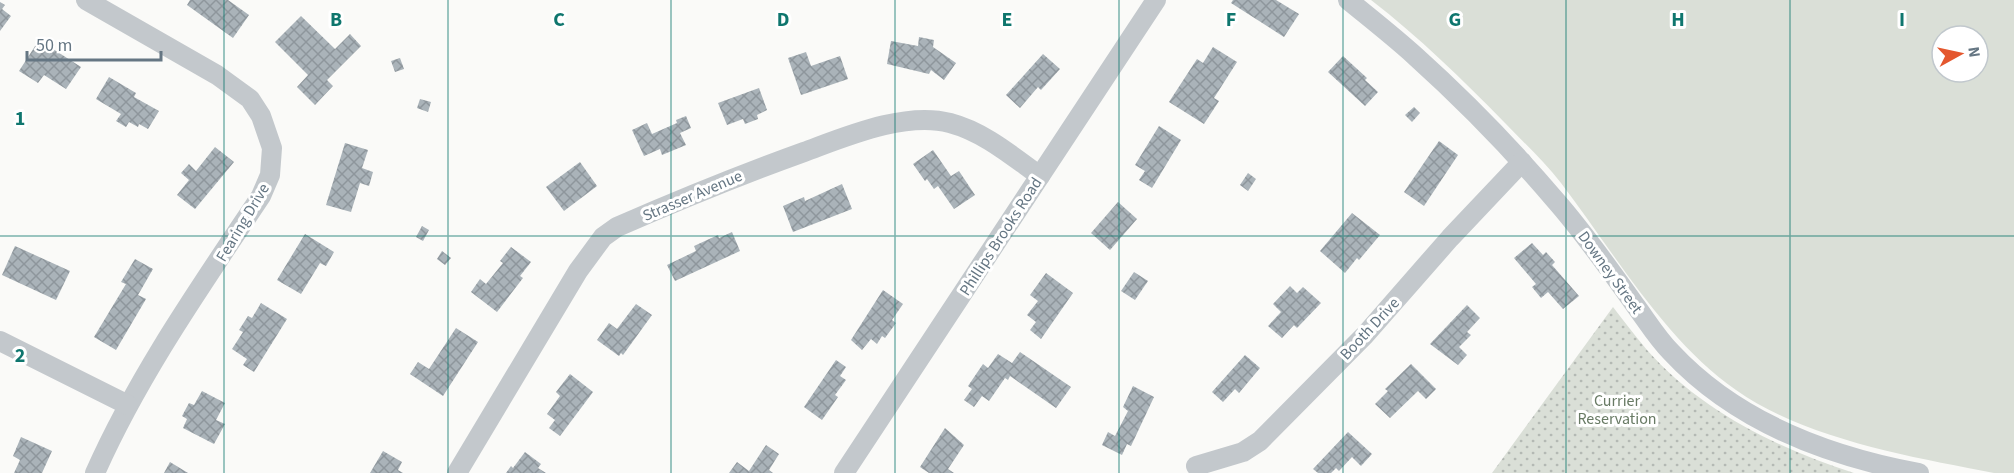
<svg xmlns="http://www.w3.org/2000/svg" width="2014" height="473" font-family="'Source Sans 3',sans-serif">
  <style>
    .grass { fill: #dadfd7; fill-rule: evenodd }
    .park { fill: url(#park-dots) }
    .building { fill: url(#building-cross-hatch) }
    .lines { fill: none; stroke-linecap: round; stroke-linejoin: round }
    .minor { stroke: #c3c8cc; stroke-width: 20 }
    .grid { fill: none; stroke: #0f766e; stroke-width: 1.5; stroke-opacity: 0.55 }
    .labels { text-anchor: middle; stroke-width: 6; stroke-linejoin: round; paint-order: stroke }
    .street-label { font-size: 16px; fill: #657683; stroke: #fff }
    .park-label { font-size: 16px; fill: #687a64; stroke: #fff }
    .grid-label { font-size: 20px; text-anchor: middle; font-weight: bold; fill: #0f766e; stroke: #fff; stroke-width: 6; stroke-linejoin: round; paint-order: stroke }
  </style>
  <defs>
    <pattern id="park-dots" width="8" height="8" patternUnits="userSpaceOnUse" patternTransform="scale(1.5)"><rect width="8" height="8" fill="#dadfd7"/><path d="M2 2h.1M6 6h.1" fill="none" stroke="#b4b9b4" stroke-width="1.8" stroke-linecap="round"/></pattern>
    <pattern id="building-cross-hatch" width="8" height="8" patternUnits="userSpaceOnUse" patternTransform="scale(1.5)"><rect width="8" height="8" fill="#aab3b9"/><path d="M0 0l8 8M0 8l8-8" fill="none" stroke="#8e969c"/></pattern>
  </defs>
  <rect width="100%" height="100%" fill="#fafaf8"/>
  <!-- grass -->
  <path class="grass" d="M1371 0H2014V473H1994C1911 457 1805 439 1736 390 1665 341 1613 251 1561 183 1544 161 1524 143 1505 123 1462 79 1419 37 1371 0ZM1942 36H1978V72H1942Z"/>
  <!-- park -->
  <path class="park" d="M1613 307C1624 321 1635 336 1647 350 1701 411 1777 448 1854 473H1492Z"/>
  <!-- building -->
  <g class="building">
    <path d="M190 0H228L249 15 233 38 187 5Z"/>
    <path d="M1233 0H1276L1299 14 1284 37 1231 3Z"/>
    <path d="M0 2 5 5 2 9 11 16 0 31Z"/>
    <path d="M301 16 335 49 350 34 361 46 327 80 333 86 315 105 297 87 308 75 275 42Z"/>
    <path d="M919 37 934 40 933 47 956 63 944 80 931 70 929 74 887 64 891 41 918 46Z"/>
    <path d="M39 40 81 67 66 89 44 75 38 83 19 71Z"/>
    <path d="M1213 47 1237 62 1214 98 1219 101 1204 124 1169 102 1197 59 1203 63Z"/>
    <path d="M806 52 811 66 840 56 848 79 801 95 788 58Z"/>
    <path d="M1043 54 1060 69 1041 90 1038 87 1020 108 1006 95Z"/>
    <path d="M1343 56 1367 78 1365 80 1378 92 1365 106 1328 72Z"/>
    <path d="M400 58 404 69 395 72 391 61Z"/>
    <path d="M109 77 136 93 134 97 159 111 148 129 139 124 138 127 129 122 126 127 116 121 121 114 96 99Z"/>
    <path d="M759 88 767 110 757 115 758 119 745 124 743 119 727 125 718 103Z"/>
    <path d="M420 99 431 102 428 112 417 108Z"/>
    <path d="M1414 107 1420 113 1412 122 1405 115Z"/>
    <path d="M686 116 691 128 680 133 686 145 662 155 660 149 644 156 632 130 647 123 652 134 677 123 676 120Z"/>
    <path d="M1159 126 1181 140 1152 188 1139 180 1145 171 1135 165Z"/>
    <path d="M1439 141 1458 155 1424 206 1404 192Z"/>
    <path d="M345 143 368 150 362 168 373 172 369 186 360 183 351 212 326 205Z"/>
    <path d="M215 147 234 162 195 209 177 195 189 180 181 173 189 164 196 171Z"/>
    <path d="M933 150 951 176 959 171 975 195 954 209 938 186 934 189 927 179 925 181 913 164Z"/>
    <path d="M580 162 597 186 564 211 546 187Z"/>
    <path d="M1248 173 1256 179 1248 191 1240 185Z"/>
    <path d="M842 184 852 209 793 232 783 206 804 197 805 201Z"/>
    <path d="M1118 202 1137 219 1110 250 1091 233Z"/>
    <path d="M1352 213 1380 235 1359 260 1357 258 1345 273 1320 251Z"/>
    <path d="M422 226 429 230 423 241 416 237Z"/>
    <path d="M732 232 740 251 675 281 667 265 696 251 694 246 718 235 719 238Z"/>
    <path d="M305 234 334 252 326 266 320 263 301 294 277 280Z"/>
    <path d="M1532 243 1543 255 1546 252 1555 262 1552 265 1579 296 1563 309 1548 292 1541 298 1532 287 1536 284 1514 258Z"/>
    <path d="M15 246 70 271 56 300 2 275Z"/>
    <path d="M511 247 531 262 520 276 523 278 497 312 471 292 480 279 486 284 503 263 500 261Z"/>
    <path d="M442 251 451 258 445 265 437 259Z"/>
    <path d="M135 259 153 269 138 295 146 299 116 350 94 337 126 284 121 282Z"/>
    <path d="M1134 272 1148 281 1135 300 1121 291Z"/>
    <path d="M1046 273 1073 293 1041 339 1030 330 1036 322 1027 315 1038 301 1030 295Z"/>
    <path d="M1290 286 1297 293 1303 287 1321 303 1297 328 1294 325 1282 338 1268 326 1281 312 1273 304Z"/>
    <path d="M883 290 903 304 892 320 896 323 885 338 882 336 877 344 871 339 862 350 851 340Z"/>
    <path d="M261 303 287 319 254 372 243 365 247 359 232 349 243 332 239 330 248 316 252 318Z"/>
    <path d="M636 304 652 315 623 355 621 353 619 356 597 340 609 323 617 329Z"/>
    <path d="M1467 305 1480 318 1467 332 1471 335 1459 347 1467 355 1458 365 1430 344Z"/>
    <path d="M456 328 478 342 443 396 410 374 418 362 429 369Z"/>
    <path d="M1020 352 1071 387 1056 408 1010 376 1008 380 1005 378 989 401 982 396 974 407 964 400 972 389 968 386 983 364 988 368 998 354 1012 363Z"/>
    <path d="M1245 355 1260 368 1239 393 1235 389 1223 402 1212 392Z"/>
    <path d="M836 360 846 367 840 376 846 380 835 395 838 397 822 420 804 407Z"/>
    <path d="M1411 364 1436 389 1426 399 1418 391 1390 418 1375 404 1388 391 1385 389Z"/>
    <path d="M570 374 593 392 560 436 549 428 555 420 547 414 560 396 556 392Z"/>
    <path d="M1133 386 1154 397 1131 446 1127 444 1122 455 1102 445 1108 432 1115 436 1128 411 1123 407Z"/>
    <path d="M202 391 225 403 216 420 225 424 214 444 183 428 187 419 182 416 189 403 194 405Z"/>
    <path d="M945 428 964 445 948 469 954 473H929L920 467Z"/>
    <path d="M1348 432 1372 454 1361 466 1352 457 1339 471 1336 468 1331 473H1318L1313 469Z"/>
    <path d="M21 437 52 451 42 473H14L20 460 13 456Z"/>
    <path d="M766 445 779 454 769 470 773 473H729L737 462 749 471Z"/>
    <path d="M383 451 402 462 398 470 403 473H370Z"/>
    <path d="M525 452 541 464 538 468 546 473H506L511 466 513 468Z"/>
    <path d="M170 462 188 473H164Z"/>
  </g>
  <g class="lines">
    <!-- minor -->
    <g class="minor">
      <path d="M86 0 217 75 250 99 261 116 272 148 270 175 261 196C201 286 139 374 95 473"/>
      <path d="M1348 0C1370 18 1393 36 1414 55 1464 100 1512 149 1556 201 1585 234 1610 270 1635 305 1647 321 1657 338 1671 352 1736 422 1827 456 1919 473"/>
      <path d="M0 341 128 405"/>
      <path d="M1196 466 1243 452 1260 441 1365 335 1450 238 1522 162"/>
      <path d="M457 473 578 271 603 237 617 227C679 200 740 175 804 152 845 137 905 111 950 123 984 132 1012 156 1040 176"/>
      <path d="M844 473 1156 0"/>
    </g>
  </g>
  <!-- grid -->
  <path class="grid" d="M224 0V473M448 0V473M671 0V473M895 0V473M1119 0V473M1343 0V473M1566 0V473M1790 0V473M0 236H2014"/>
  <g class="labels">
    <!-- street labels -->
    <g class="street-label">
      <text transform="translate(692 195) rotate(-23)" y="6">Strasser Avenue</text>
      <text transform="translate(242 222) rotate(-59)" y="6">Fearing Drive</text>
      <text transform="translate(1000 236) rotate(-57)" y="6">Phillips Brooks Road</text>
      <text transform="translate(1611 272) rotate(54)" y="6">Downey Street</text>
      <text transform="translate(1369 328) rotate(-47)" y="6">Booth Drive</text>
    </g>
    <!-- park labels -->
    <g class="park-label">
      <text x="1617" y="406">Currier<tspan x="1617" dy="18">Reservation</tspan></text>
    </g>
  </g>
  <g class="grid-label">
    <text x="336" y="26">B</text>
    <text x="559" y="26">C</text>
    <text x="783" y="26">D</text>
    <text x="1007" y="26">E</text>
    <text x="1231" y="26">F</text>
    <text x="1455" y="26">G</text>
    <text x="1678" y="26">H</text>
    <text x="1902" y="26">I</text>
    <text x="20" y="125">1</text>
    <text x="20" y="362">2</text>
  </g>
  <!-- north arrow -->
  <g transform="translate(1960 54) rotate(82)"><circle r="28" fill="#ffffff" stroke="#c1c8cd" stroke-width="1.5"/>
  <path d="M0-4.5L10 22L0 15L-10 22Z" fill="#e4572e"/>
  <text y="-9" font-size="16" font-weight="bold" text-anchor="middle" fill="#657683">N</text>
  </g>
  <!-- scale -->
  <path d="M27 51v9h134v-9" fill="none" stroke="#657683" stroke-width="3"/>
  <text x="36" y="51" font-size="18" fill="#657683" stroke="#ffffff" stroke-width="4.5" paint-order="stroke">50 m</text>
</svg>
